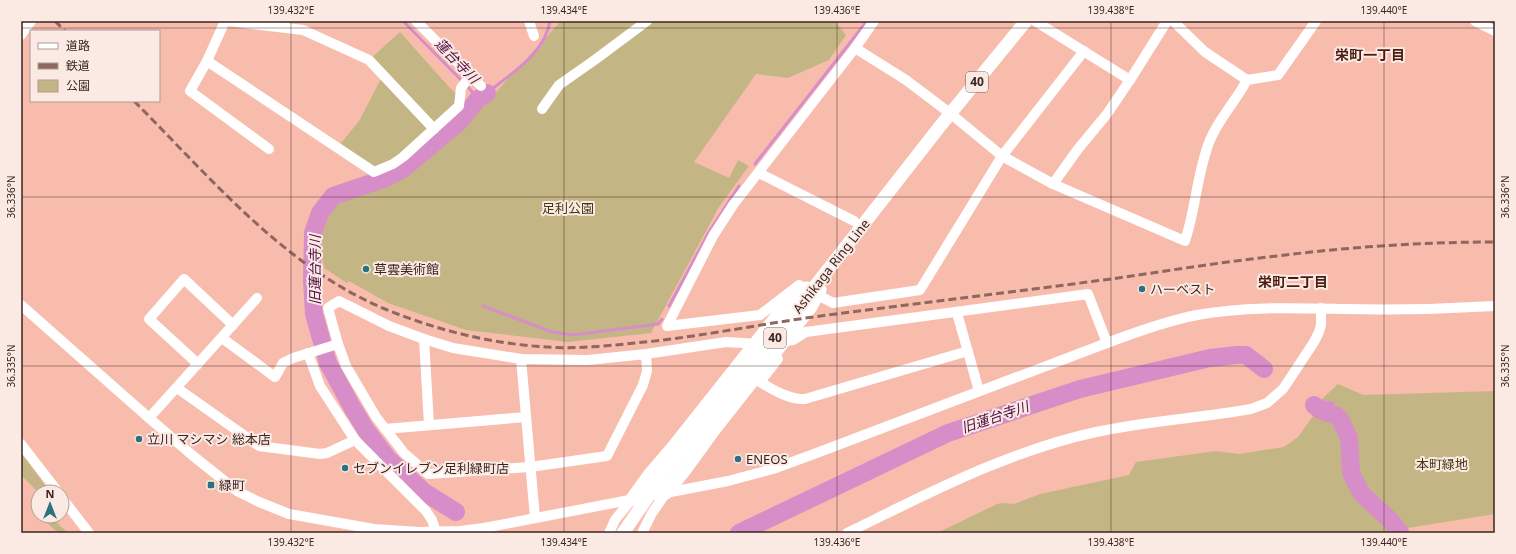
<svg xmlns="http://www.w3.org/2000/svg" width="1516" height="554" font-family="'Noto Sans','Noto Sans JP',sans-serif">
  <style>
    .green { fill: #c4b684 }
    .water { fill: #d78ec8 }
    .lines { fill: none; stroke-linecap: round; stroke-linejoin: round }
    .stream { stroke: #d78ec8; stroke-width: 3 }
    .river { stroke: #d78ec8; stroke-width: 18 }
    .minor { stroke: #fff; stroke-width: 10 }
    .major { stroke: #fff; stroke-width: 13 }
    .rail { stroke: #8e675e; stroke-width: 3; stroke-dasharray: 8 4; stroke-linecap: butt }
    .ticks { fill: none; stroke: #3c2520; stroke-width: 1; stroke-opacity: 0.45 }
    .poi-dot { fill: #2c7180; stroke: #fbe9e4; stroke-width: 1.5 }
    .labels { text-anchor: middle; stroke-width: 4; stroke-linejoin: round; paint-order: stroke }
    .shield { fill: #fbe9e4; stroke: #75605b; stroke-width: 1 }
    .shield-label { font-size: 12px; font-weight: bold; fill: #3c2520 }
    .park-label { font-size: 13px; fill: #423810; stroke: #fbe9e4 }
    .street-label { font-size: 13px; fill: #3c2520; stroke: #fbe9e4 }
    .poi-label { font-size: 13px; fill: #3c2520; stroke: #fbe9e4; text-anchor: start }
    .neighbourhood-label { font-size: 14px; font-weight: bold; fill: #4b1d12; stroke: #fbe9e4 }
    .water-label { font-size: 14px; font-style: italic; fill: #500f46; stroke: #fbe9e4 }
    .neatline { fill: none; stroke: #3c2520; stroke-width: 1.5 }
    .ticks-label { font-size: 10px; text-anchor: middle; fill: #3c2520 }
  </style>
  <rect width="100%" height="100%" fill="#f8bcad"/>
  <!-- green -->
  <g class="green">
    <path d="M561 21H835L846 35 829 60 788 78 756 74 694 162 729 178 738 160 749 166 719 207 651 333 568 342 466 330 388 303 349 281 347 283 324 268 320 241 325 219 341 199 395 179 337 148 359 121 383 75 369 60 400 32 450 88 475 112 497 91Z"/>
    <path d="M1338 384 1363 395 1495 391V514L1408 528 1410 533H1386L1384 531 1375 533H937L997 504 1002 503 1014 504 1040 494 1129 475 1136 462 1216 451 1239 454 1284 447 1298 437 1313 416 1315 418 1322 416 1334 402 1321 400Z"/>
    <path d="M21 453 50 492H38L21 475Z"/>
    <path d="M40 516H50L68 533H58Z"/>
  </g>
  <!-- water -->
  <path class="water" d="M1321 400 1335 402 1330 416 1315 418 1308 411 1316 402Z"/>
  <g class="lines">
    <!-- stream -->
    <g class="stream">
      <path d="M403 21 468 87 478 99"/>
      <path d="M487 93C510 74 545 54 550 21"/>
      <path d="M755 164 867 21"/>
      <path d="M483 306 552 332 573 335 658 324 662 319"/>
      <path d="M669 306 709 232 739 186"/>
    </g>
    <!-- river -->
    <g class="river">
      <path d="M1314 405 1322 411 1337 416 1341 421 1349 438 1351 473 1361 493 1392 522 1400 533"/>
      <path d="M456 512 424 492 388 459 366 430 352 407 328 363 314 314 312 281 313 233 320 213 333 196 386 178 403 169 459 122 478 99 487 93"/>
      <path d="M739 533 948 433 1080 389 1210 358 1237 355H1246L1264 369"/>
    </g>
    <!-- minor -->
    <g class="minor">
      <path d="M225 21 207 61 374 172 393 164 403 157 459 106 461 88 471 75"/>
      <path d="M228 21 303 30 369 60 434 129"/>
      <path d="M416 21 481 86"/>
      <path d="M529 21 534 36"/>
      <path d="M874 21 855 48 733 205 713 236 667 326 760 315 799 285 833 303 920 290 1002 156 1084 51"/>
      <path d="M1035 21 1130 80"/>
      <path d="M1173 21 1205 52 1247 80"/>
      <path d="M1475 21 1495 31"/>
      <path d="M21 35 31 21"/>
      <path d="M855 48 906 80 951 114 1002 156 1053 184 1185 241C1196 208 1197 172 1210 140 1219 118 1236 101 1247 80L1278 75 1316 21"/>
      <path d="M207 61 190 91 269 149"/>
      <path d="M542 109 559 85 596 59 647 21"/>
      <path d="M759 173 854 221"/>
      <path d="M1053 184 1078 149 1107 114 1130 80 1167 21"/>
      <path d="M21 305 149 418 192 455 237 491 259 502 289 514 374 529 419 532 460 531 484 528 728 481 773 469 814 454 1107 343C1136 332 1166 321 1197 315 1246 306 1296 308 1346 309 1395 310 1445 309 1495 306"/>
      <path d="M957 313 979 391"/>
      <path d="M222 338 275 377 283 363 293 358 338 344"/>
      <path d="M424 339 429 425"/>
      <path d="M781 342 793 340 806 332 1088 294 1107 343"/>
      <path d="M308 353 320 386 355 440 426 511 432 520 436 532"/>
      <path d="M646 354 647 371 643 385 607 456 530 467 428 474 404 453 376 417 346 366 338 344 328 308 339 301 389 326 424 339 453 348 521 359 588 360 646 354 726 342 759 344"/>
      <path d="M521 359 535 518"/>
      <path d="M778 359 760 382C773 390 790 400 805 399L968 351"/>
      <path d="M198 364 149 319 184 279 233 325"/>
      <path d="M177 388 259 446 320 454 327 453 355 440"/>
      <path d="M149 418 257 298"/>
      <path d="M385 429 526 417"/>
      <path d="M21 444 58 492"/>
      <path d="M62 498 89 533"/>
      <path d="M609 533 615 520 631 500"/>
      <path d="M642 533 652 513 666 493"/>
      <path d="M847 533C927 494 1008 451 1096 432 1147 421 1200 418 1251 409L1267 403 1283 389 1289 380 1314 342 1319 332 1321 325V308"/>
    </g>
    <!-- major -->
    <g class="major">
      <path d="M666 493 685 470 714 430 811 307 820 290"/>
      <path d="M631 500 649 475 673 447 784 307 807 288"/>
      <path d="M623 533 654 488 776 336 941 125 1026 21"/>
    </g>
    <!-- rail -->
    <g class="rail">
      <path d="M55 21 65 31"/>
      <path d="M134 101C210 177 284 267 385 309 436 330 492 344 547 347 576 349 606 346 635 343 702 337 769 322 836 314 928 302 1020 291 1111 279 1166 271 1222 262 1277 256 1349 247 1422 242 1495 242"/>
    </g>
  </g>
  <!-- ticks -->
  <path class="ticks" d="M291 21V533M564 21V533M837 21V533M1111 21V533M1384 21V533M21 28H1495M21 197H1495M21 366H1495"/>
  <!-- markers -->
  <g class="poi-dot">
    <circle cx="366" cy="269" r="4"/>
    <circle cx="1142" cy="289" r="4"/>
    <circle cx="139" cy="439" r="4"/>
    <circle cx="738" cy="459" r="4"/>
    <circle cx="345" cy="468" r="4"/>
    <rect x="207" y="481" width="8" height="8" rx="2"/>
  </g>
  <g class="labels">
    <!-- shield labels -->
    <g class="shield">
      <rect x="966" y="72" width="22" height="20" rx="3"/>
      <rect x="764" y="328" width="22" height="20" rx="3"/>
    </g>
    <g class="shield-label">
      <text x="977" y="86">40</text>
      <text x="775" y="342">40</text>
    </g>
    <!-- park labels -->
    <g class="park-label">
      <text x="568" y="213">足利公園</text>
      <text x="1442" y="469">本町緑地</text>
    </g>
    <!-- street labels -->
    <g class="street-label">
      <text transform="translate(831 266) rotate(-52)" y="5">Ashikaga Ring Line</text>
    </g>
    <!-- poi labels -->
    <g class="poi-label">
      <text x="374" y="274">草雲美術館</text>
      <text x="1150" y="294">ハーベスト</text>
      <text x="147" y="444">立川 マシマシ 総本店</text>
      <text x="746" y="464">ENEOS</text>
      <text x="353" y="473">セブンイレブン足利緑町店</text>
      <text x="219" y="490">緑町</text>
    </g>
    <!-- neighbourhood labels -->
    <g class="neighbourhood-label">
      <text x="1370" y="60">栄町一丁目</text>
      <text x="1293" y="287">栄町二丁目</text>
    </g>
    <!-- water labels -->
    <g class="water-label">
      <text transform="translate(457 61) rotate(46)" y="5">蓮台寺川</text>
      <text transform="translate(315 270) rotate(-90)" y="5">旧蓮台寺川</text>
      <text transform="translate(995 417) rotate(-19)" y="5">旧蓮台寺川</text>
    </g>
  </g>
  <!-- border -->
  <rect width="1516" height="554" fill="none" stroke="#fbe9e4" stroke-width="44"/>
  <!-- legend -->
  <rect x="30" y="30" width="130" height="72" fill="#fbe9e4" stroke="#af9b96"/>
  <rect x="38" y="43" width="20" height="6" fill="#ffffff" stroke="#af9b96"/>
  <text x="66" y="50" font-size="12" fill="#3c2520">道路</text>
  <rect x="38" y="63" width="20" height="6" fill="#8e675e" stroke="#af9b96"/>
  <text x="66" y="70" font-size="12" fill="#3c2520">鉄道</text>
  <rect x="38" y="80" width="20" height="12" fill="#c4b684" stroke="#af9b96"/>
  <text x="66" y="90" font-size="12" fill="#3c2520">公園</text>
  <!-- north arrow -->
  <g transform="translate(50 504)"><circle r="19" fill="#fbe9e4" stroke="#af9b96"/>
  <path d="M0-3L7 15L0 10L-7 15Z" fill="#2c7180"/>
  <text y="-6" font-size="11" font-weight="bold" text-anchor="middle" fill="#3c2520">N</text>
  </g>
  <rect x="22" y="22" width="1472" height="510" class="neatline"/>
  <g class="ticks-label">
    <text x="291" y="14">139.432°E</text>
    <text x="564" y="14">139.434°E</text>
    <text x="837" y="14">139.436°E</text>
    <text x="1111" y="14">139.438°E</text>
    <text x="1384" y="14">139.440°E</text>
    <text transform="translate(11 197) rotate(-90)" y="4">36.336°N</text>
    <text transform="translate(1505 197) rotate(-90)" y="4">36.336°N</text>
    <text transform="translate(11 366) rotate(-90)" y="4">36.335°N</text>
    <text transform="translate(1505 366) rotate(-90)" y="4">36.335°N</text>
    <text x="291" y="546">139.432°E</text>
    <text x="564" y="546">139.434°E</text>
    <text x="837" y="546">139.436°E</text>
    <text x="1111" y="546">139.438°E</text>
    <text x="1384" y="546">139.440°E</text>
  </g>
</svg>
